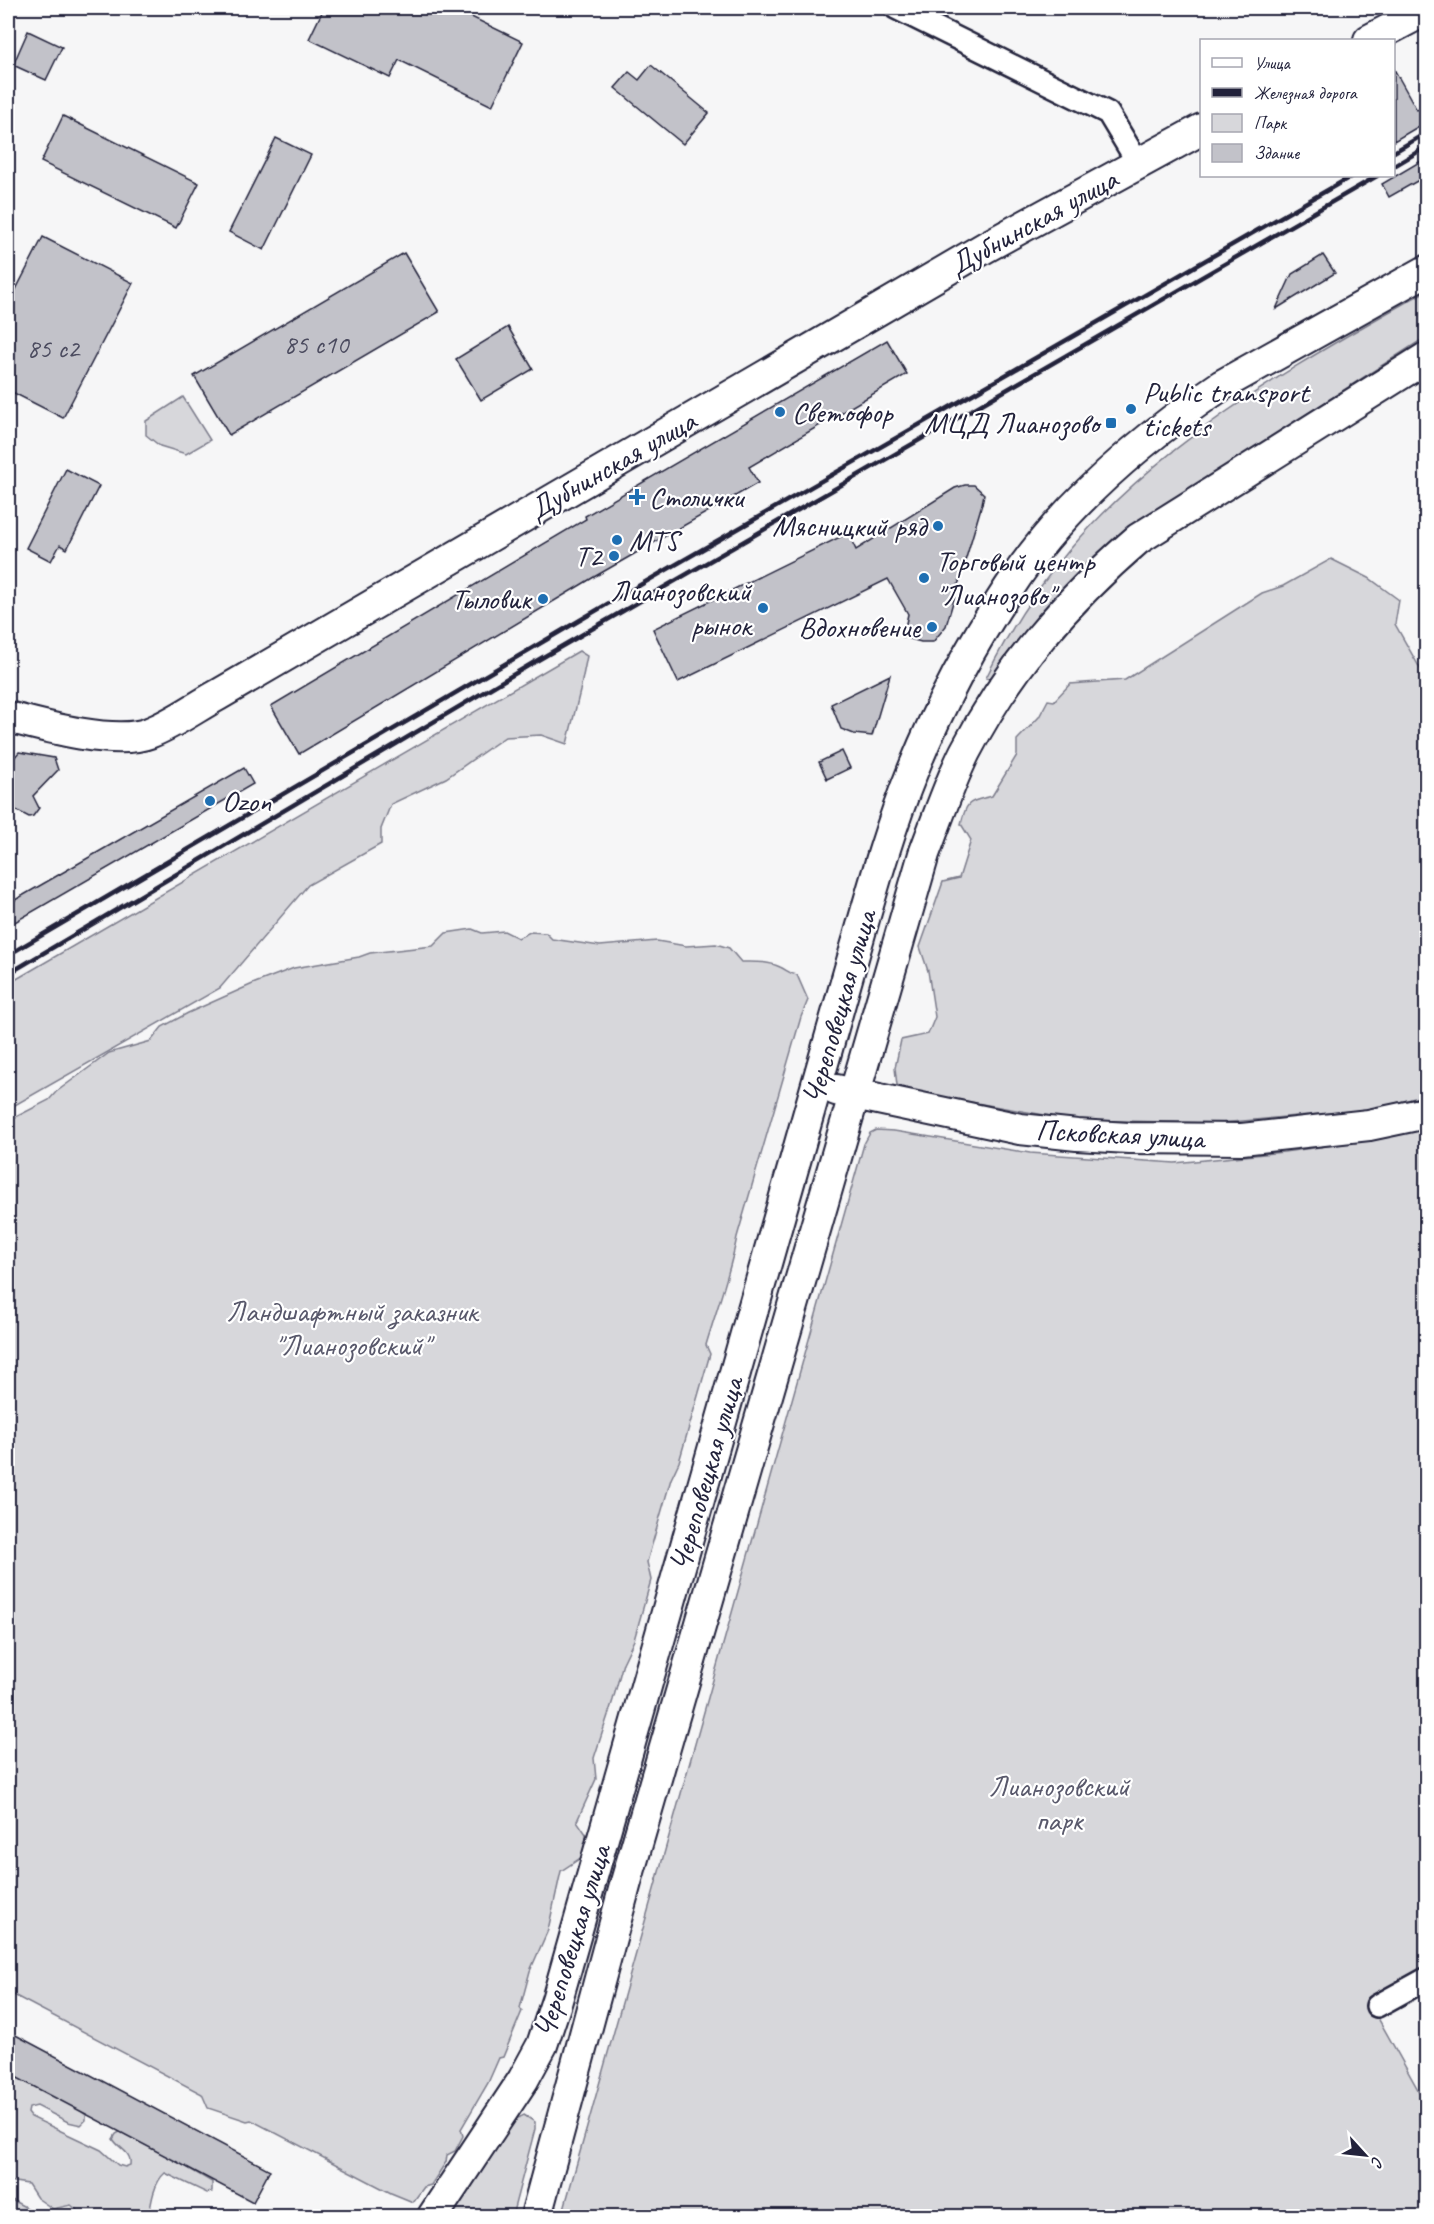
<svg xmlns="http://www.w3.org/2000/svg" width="1434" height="2224" font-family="Caveat,sans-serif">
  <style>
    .green { fill: #d7d7db; stroke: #7c7c8b; stroke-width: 1.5 }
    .building { fill: #c2c2c9; stroke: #22223b; stroke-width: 1.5 }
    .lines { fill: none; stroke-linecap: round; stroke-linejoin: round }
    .street-casing { stroke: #22223b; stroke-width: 26 }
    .secondary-casing { stroke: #22223b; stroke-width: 34 }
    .street { stroke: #fff; stroke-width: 21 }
    .secondary { stroke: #fff; stroke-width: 30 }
    .rail { stroke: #22223b; stroke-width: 4.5 }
    .poi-dot { fill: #1f6fb2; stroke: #fff; stroke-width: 2 }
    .labels { text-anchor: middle; stroke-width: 4.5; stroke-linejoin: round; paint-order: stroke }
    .number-label { font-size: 27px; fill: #4a4a5e }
    .street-label { font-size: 30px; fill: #22223b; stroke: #fff }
    .poi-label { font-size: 30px; fill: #22223b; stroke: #fff; text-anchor: start }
    .park-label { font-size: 30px; fill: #58586b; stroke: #fff }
  </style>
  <rect width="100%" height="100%" fill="#f6f6f7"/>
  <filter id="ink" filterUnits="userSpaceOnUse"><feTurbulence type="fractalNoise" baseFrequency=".0167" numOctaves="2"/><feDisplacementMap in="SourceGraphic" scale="12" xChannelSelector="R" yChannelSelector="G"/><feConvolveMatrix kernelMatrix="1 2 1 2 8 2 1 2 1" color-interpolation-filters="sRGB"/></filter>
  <g filter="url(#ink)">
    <!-- green -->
    <g class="green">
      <path d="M1426 291V337L1130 528 992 680 986 678C1076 489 1251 389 1426 291Z"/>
      <path d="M183 397 210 440 186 454 160 446 146 435V421Z"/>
      <path d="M1331 559 1369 578 1399 600 1395 624 1426 679V1095L1374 1109 1220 1123 1073 1120 908 1091 897 1085 895 1068 901 1040 928 1034 935 1017 928 971 920 947 943 882 959 878 971 840 961 824C967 799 970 802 992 796L1017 755V740L1039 717 1048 700 1054 701 1070 684 1125 680 1262 593 1283 586Z"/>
      <path d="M579 651 587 656 580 691 567 744 541 735 505 737 446 778 391 804 381 829V844L308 885 220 988 8 1109V984Z"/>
      <path d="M472 929 482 933 504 931 518 938 530 932 546 933 552 939 600 946 657 941 686 946 716 944 729 948 741 962C754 962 768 961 780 967 787 970 789 974 797 975L808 1000 801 1017 737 1237C730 1273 717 1308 706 1345L710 1354 679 1462 671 1479 647 1562 651 1580 634 1640 623 1663 613 1700 594 1758 596 1779 577 1821 586 1834 585 1855 561 1871 548 1930 530 1971 520 2008 522 2011 503 2057 499 2058 488 2083 461 2129 463 2136 455 2151 447 2155 446 2162 431 2185 424 2187 413 2202 391 2193 251 2120 247 2121 208 2108 202 2094 8 1992V1121L49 1100 56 1092 109 1053 151 1041 162 1027 188 1013 255 983 294 968 359 957 370 953 433 946 446 933Z"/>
      <path d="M1426 1129V1968L1368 2000 1426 2104V2216H562L864 1144 870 1133 876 1130 894 1131 1030 1153 1175 1163 1284 1152 1384 1138Z"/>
      <path d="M8 2069 75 2107 86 2115V2120L81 2125 68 2122 37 2106 29 2108 28 2113 31 2117 101 2150 118 2165 125 2167 130 2165C132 2152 119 2149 113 2139L116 2134 123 2130 212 2182V2192L207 2193 165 2173C154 2182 151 2203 149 2216H76L77 2210 71 2205 53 2209 37 2198 28 2184 8 2181V2101L11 2095 8 2091Z"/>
      <path d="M524 2115 535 2122V2129L512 2216H452L516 2119Z"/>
      <path d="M8 2198 42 2216H8Z"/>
    </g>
    <!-- building -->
    <g class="building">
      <path d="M324 8H453L523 42 492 106 399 60 390 78 309 39Z"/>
      <path d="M28 31 62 47 46 80 13 65Z"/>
      <path d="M651 65 709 113 683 144 615 88 629 72 639 80Z"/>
      <path d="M1394 69 1417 110 1426 104V122L1394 141Z"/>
      <path d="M63 116 199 183 176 228 41 162Z"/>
      <path d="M276 138 311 155 264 250 229 232Z"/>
      <path d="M1426 158V176L1389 197 1382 184Z"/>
      <path d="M43 237 133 283 63 418 8 390V305Z"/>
      <path d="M404 253 439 312 229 435 194 376Z"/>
      <path d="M1323 255 1335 273 1276 309 1292 274Z"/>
      <path d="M508 327 533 369 481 400 456 359Z"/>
      <path d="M887 340 907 374 749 467 758 483 594 577 299 754 271 706 586 519 585 516Z"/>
      <path d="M66 469 99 486 67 549 60 545 51 561 26 548Z"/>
      <path d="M965 485H974L984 494 982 504 946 626 933 642H921L903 637 908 614 888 579 678 682 653 629 848 533 856 550 955 488Z"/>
      <path d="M890 675 872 736 854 734 841 729 831 704Z"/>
      <path d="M842 751 850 768 827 779 819 762Z"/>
      <path d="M19 752 54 758 58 770 33 796 39 808 33 816 29 817 8 806V765Z"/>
      <path d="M244 768 253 784 8 926V904Z"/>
      <path d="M8 2031 270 2170 253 2202 8 2073Z"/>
    </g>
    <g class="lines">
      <!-- street casing -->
      <g class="street-casing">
        <g id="street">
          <path d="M896 8 1108 113 1138 163"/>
          <path d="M1377 2006 1426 1979"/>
        </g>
      </g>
      <!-- secondary casing -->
      <g class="secondary-casing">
        <g id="secondary">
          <path d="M1369 40 1426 10"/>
          <path d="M8 717C42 726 115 746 149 733 173 724 196 707 218 695L986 247 1202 129"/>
          <path d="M836 1090 1020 1129 1077 1135 1129 1138 1242 1139 1369 1125 1426 1113"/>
          <path d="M433 2216 523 2080 542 2045 557 2000C632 1736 707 1472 782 1207 804 1130 826 1052 848 975 868 906 886 836 913 770 939 706 971 645 1009 588 1061 507 1143 438 1222 385L1426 271"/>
          <path d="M536 2216 626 1882 924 854C937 820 949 784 965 752 1009 667 1066 601 1138 539L1426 358"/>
        </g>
      </g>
      <!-- street -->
      <use href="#street" class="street"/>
      <!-- secondary -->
      <use href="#secondary" class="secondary"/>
      <!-- rail -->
      <g class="rail">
        <path d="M1394 152 1426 133"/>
        <path d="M1394 166 1426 147"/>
        <path d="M8 955 621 596 1352 176"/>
        <path d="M8 974 538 660 1377 176"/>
      </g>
    </g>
  </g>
  <!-- markers -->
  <g class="poi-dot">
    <circle cx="1131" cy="409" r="6"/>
    <circle cx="780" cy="412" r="6"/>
    <rect x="1105" y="417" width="12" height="12" rx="3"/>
    <path d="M634 488h6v6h6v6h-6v6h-6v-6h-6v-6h6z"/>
    <circle cx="938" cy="526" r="6"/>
    <circle cx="617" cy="540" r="6"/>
    <circle cx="614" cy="556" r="6"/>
    <circle cx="924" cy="578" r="6"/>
    <circle cx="543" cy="599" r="6"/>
    <circle cx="763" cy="608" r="6"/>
    <circle cx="932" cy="627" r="6"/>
    <circle cx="210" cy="801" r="6"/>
  </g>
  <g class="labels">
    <!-- number labels -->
    <g class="number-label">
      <text x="316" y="353">85 с10</text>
      <text x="53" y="357">85 с2</text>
    </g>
    <!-- street labels -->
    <g class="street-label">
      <text transform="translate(1033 222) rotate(-29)" y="10">Дубнинская улица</text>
      <text transform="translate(612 465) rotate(-30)" y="10">Дубнинская улица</text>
      <text transform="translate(839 1007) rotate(-74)" y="10">Череповецкая улица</text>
      <text transform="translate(1120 1134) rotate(3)" y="10">Псковская улица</text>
      <text transform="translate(706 1474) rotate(-74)" y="10">Череповецкая улица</text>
      <text transform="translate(572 1941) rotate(-73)" y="10">Череповецкая улица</text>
    </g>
    <!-- poi labels -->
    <g class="poi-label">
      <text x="1143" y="402">Public transport<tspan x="1143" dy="34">tickets</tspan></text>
      <text x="792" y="422">Светофор</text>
      <text x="1099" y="433" text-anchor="end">МЦД Лианозово</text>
      <text x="649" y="507">Столички</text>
      <text x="926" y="536" text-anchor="end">Мясницкий ряд</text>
      <text x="629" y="550">MTS</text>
      <text x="602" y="566" text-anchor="end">T2</text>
      <text x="936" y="571">Торговый центр<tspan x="936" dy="34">"Лианозово"</tspan></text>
      <text x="751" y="601" text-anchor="end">Лианозовский<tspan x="751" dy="34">рынок</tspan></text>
      <text x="531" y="609" text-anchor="end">Тыловик</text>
      <text x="920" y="637" text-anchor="end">Вдохновение</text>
      <text x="222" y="811">Ozon</text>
    </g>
    <!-- park labels -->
    <g class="park-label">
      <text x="352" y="1321">Ландшафтный заказник<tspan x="352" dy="34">"Лианозовский"</tspan></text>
      <text x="1059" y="1796">Лианозовский<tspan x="1059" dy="34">парк</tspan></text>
    </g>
  </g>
  <!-- margin -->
  <rect width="1434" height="2224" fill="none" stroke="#fff" stroke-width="30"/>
  <rect x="15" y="15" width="1404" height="2194" fill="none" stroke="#22223b" stroke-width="2" filter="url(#ink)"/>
  <!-- legend -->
  <rect x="1200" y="39" width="195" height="138" fill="#ffffff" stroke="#a7a7b1" stroke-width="1.5"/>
  <rect x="1212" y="58" width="30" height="9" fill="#ffffff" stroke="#a7a7b1" stroke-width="1.5"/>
  <text x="1254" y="69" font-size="18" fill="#22223b">Улица</text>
  <rect x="1212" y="88" width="30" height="9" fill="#22223b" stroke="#a7a7b1" stroke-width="1.5"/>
  <text x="1254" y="99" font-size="18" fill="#22223b">Железная дорога</text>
  <rect x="1212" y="114" width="30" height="18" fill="#d7d7db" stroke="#a7a7b1" stroke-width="1.5"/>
  <text x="1254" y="129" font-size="18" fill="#22223b">Парк</text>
  <rect x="1212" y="144" width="30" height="18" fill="#c2c2c9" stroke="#a7a7b1" stroke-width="1.5"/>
  <text x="1254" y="159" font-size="18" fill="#22223b">Здание</text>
  <!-- north arrow -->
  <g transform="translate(1365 2155) rotate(117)" stroke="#ffffff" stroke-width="4.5" paint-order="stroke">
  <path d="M0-4.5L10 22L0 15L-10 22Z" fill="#22223b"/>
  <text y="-9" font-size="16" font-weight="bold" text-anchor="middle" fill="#22223b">С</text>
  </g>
</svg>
